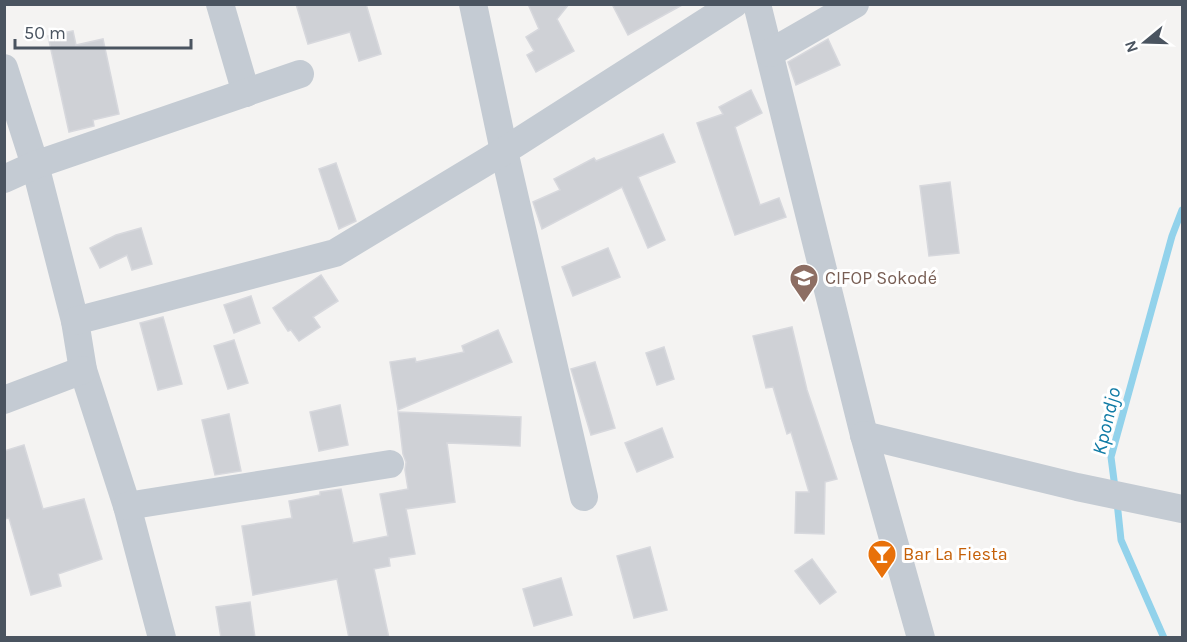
<svg xmlns="http://www.w3.org/2000/svg" width="1187" height="642" font-family="Karla,sans-serif">
  <style>
    .lines { fill: none; stroke-linecap: round; stroke-linejoin: round }
    .stream { stroke: #92d2eb; stroke-width: 7 }
    .building { fill: #cfd1d6; stroke: #d7d8dd; stroke-width: 1.5 }
    .minor { stroke: #c4cbd3; stroke-width: 28 }
    .labels { text-anchor: middle; stroke-width: 6; stroke-linejoin: round; paint-order: stroke }
    .education-label { font-size: 18px; fill: #785e54; stroke: #fff; text-anchor: start }
    .food-label { font-size: 18px; fill: #c56008; stroke: #fff; text-anchor: start }
    .water-label { font-size: 20px; font-style: italic; fill: #107ba5; stroke: #fff }
  </style>
  <rect width="100%" height="100%" fill="#f4f3f2"/>
  <g class="lines">
    <!-- stream -->
    <g class="stream">
      <path d="M1115 488 1111 457 1172 236 1182 210"/>
      <path d="M1117 502 1121 540 1164 638"/>
    </g>
  </g>
  <!-- building -->
  <g class="building">
    <path d="M296 4H366L381 54 359 61 350 32 308 44Z"/>
    <path d="M528 4H569L557 19 574 51 536 72 527 55 534 51 526 37 539 29Z"/>
    <path d="M612 4H684L628 35Z"/>
    <path d="M73 31 76 45 103 39 119 114 93 120 94 126 69 132 48 36Z"/>
    <path d="M828 39 840 65 796 85 788 62Z"/>
    <path d="M751 90 762 113 735 127 760 205 779 198 786 217 735 235 697 123 723 114 719 107Z"/>
    <path d="M663 134 675 162 638 177 665 240 648 248 622 187 542 229 533 202 560 190 554 179 594 158 596 161Z"/>
    <path d="M336 163 356 221 339 229 319 169Z"/>
    <path d="M950 182 959 253 929 256 920 186Z"/>
    <path d="M141 228 152 264 132 270 127 255 100 268 90 248 116 235Z"/>
    <path d="M608 248 620 277 573 296 562 267Z"/>
    <path d="M321 275 338 301 313 317 320 327 299 341 291 330 288 331 273 308Z"/>
    <path d="M251 296 260 323 234 333 224 305Z"/>
    <path d="M163 317 182 384 158 390 140 323Z"/>
    <path d="M792 327 807 390 837 479 825 482 824 534 795 533 796 492H809L791 432 787 434 773 387 766 388 753 336Z"/>
    <path d="M498 330 512 362 398 410 390 362 415 358 416 362 464 352 462 346Z"/>
    <path d="M234 340 248 383 228 389 214 346Z"/>
    <path d="M664 347 674 379 657 385 646 353Z"/>
    <path d="M595 362 615 428 591 435 571 369Z"/>
    <path d="M340 405 348 445 319 451 310 412Z"/>
    <path d="M398 412 521 417 520 446 447 443 455 502 406 509 415 554 389 558 390 566 374 569 389 638H349L337 579 253 595 242 526 292 518 289 501 320 495V492L341 489 353 543 388 536 380 494 408 489 405 470 406 462 403 454Z"/>
    <path d="M229 414 241 471 215 475 202 420Z"/>
    <path d="M662 428 673 457 637 472 625 443Z"/>
    <path d="M24 445 43 509 84 499 102 559 58 574 61 586 31 595 9 518 4 519V451Z"/>
    <path d="M650 547 667 610 634 618 617 556Z"/>
    <path d="M812 559 836 592 820 604 795 571Z"/>
    <path d="M561 578 572 615 534 626 523 589Z"/>
    <path d="M250 602 255 638H221L216 607Z"/>
  </g>
  <g class="lines">
    <!-- minor -->
    <g class="minor">
      <path d="M220 4 246 93"/>
      <path d="M473 4 504 151 584 497"/>
      <path d="M757 4 864 435 921 638"/>
      <path d="M770 53 855 4"/>
      <path d="M4 68 35 165 75 321 83 370 127 506 162 638"/>
      <path d="M4 179 35 165 300 74"/>
      <path d="M75 321 335 253 504 151 734 4"/>
      <path d="M4 400 83 370"/>
      <path d="M864 435 1077 487 1182 509"/>
      <path d="M127 506 390 464"/>
    </g>
  </g>
  <!-- icons -->
  <defs>
    <g id="university-pin" transform="scale(1.5)"><path d="M0 17L-7.5 6A9.5 9.5 0 1 1 7.5 6Z" fill="#8d6e63" stroke="#fff"/><path d="M0-5L7-2L0 1L-7-2ZM-4 1L0 2.5L4 1V4Q0 6-4 4Z" fill="#fff"/></g>
    <g id="bar-pin" transform="scale(1.5)"><path d="M0 17L-7.5 6A9.5 9.5 0 1 1 7.5 6Z" fill="#e8710a" stroke="#fff"/><path d="M-6-5H6L.8 .8V4.5H3.5V6h-7V4.5H-.8V.8Z" fill="#fff"/></g>
  </defs>
  <g fill-rule="evenodd">
    <use href="#university-pin" x="804" y="278"/>
    <use href="#bar-pin" x="882" y="554"/>
  </g>
  <g class="labels">
    <!-- education labels -->
    <g class="education-label">
      <text x="825" y="284">CIFOP Sokodé</text>
    </g>
    <!-- food labels -->
    <g class="food-label">
      <text x="903" y="560">Bar La Fiesta</text>
    </g>
    <!-- water labels -->
    <g class="water-label">
      <text transform="translate(1106 421) rotate(-77)" y="7">Kpondjo</text>
    </g>
  </g>
  <!-- border -->
  <rect width="1187" height="642" fill="none" stroke="#4a5460" stroke-width="12"/>
  <!-- north arrow -->
  <g transform="translate(1145 42) rotate(251)" stroke="#ffffff" stroke-width="4.5" paint-order="stroke">
  <path d="M0-4.5L10 22L0 15L-10 22Z" fill="#4a5460"/>
  <text y="-9" font-size="16" font-weight="bold" text-anchor="middle" fill="#4a5460">N</text>
  </g>
  <!-- scale -->
  <path d="M15 39v9h176v-9" fill="none" stroke="#4a5460" stroke-width="3"/>
  <text x="24" y="39" font-size="18" fill="#4a5460" stroke="#ffffff" stroke-width="4.5" paint-order="stroke">50 m</text>
</svg>
